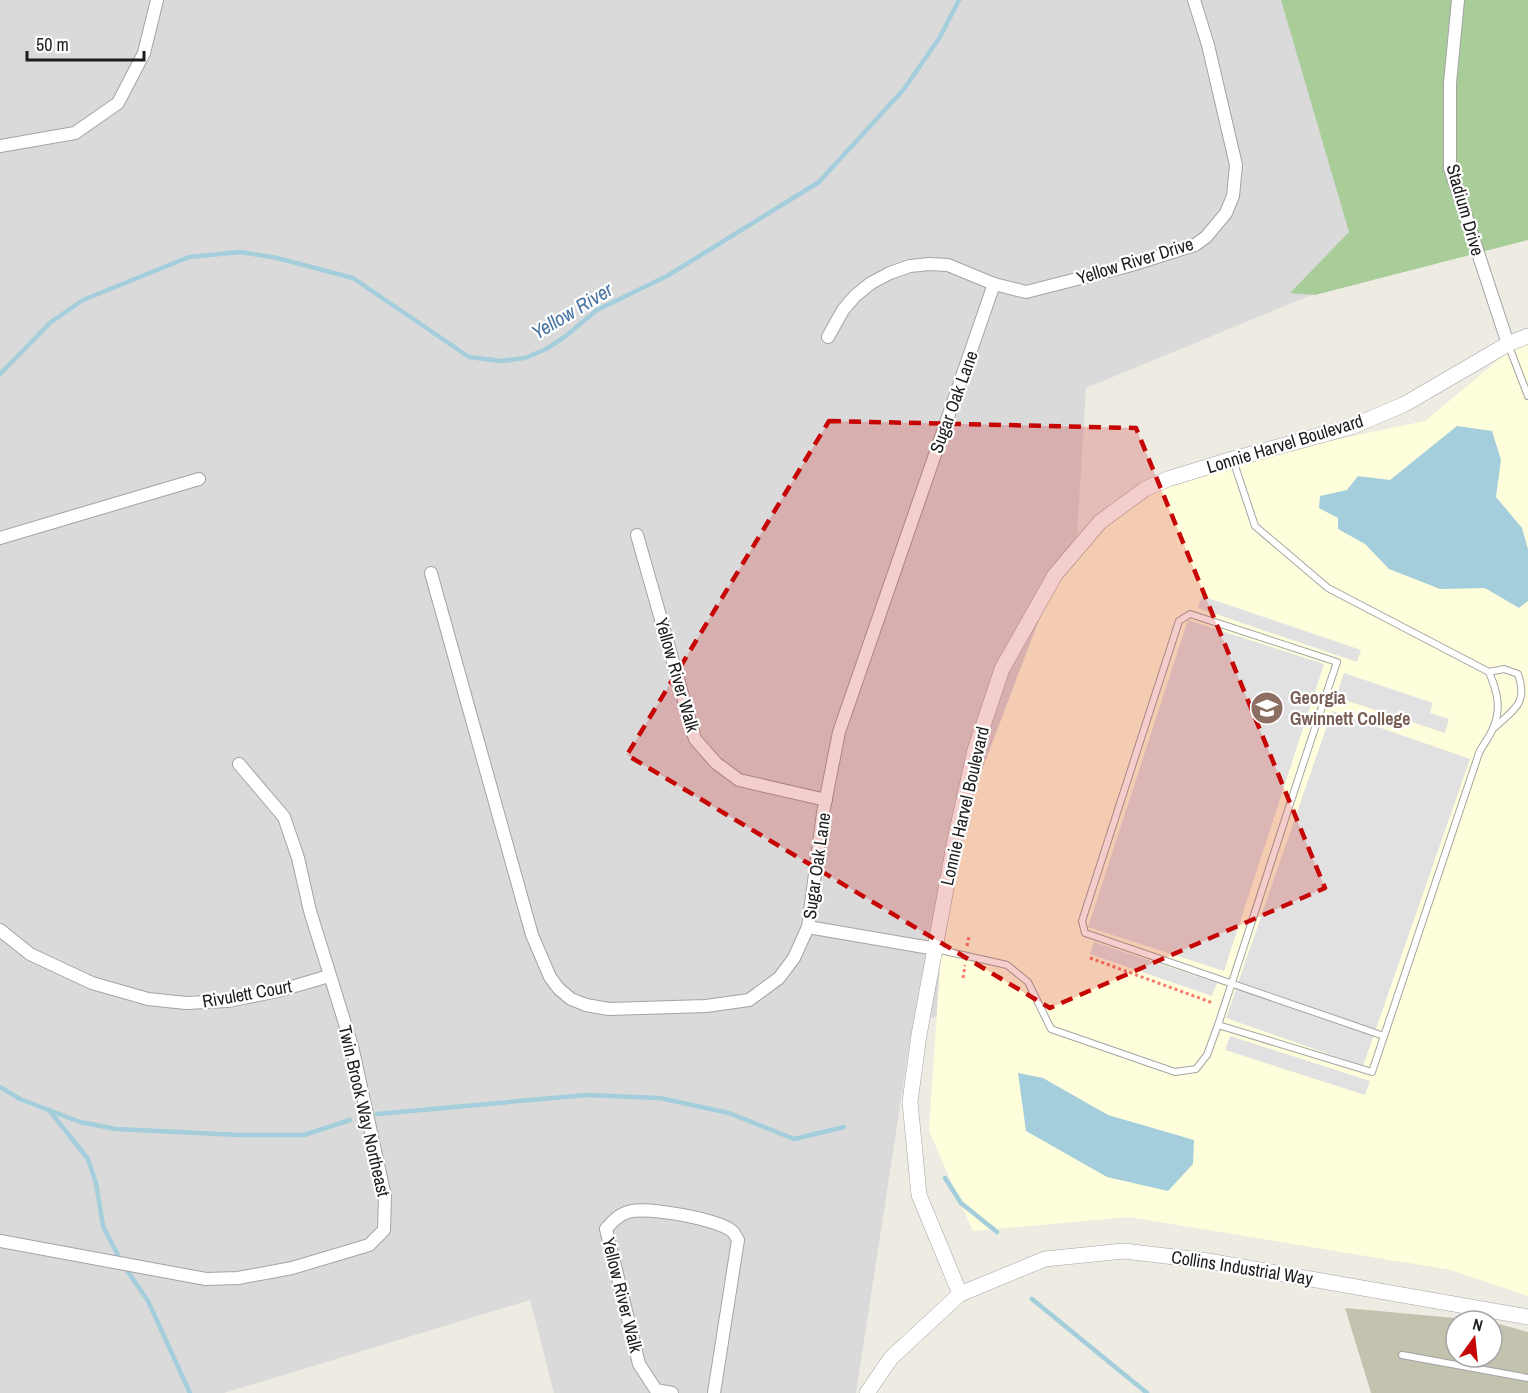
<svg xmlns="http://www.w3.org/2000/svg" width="1528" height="1393" font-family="'Archivo Narrow',sans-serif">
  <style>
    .residential { fill: #dbdada }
    .education { fill: #fefedc }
    .construction { fill: #c2c2af }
    .forest { fill: #a8cd99 }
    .parking { fill: #e1e1e1 }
    .water { fill: #a4cedb }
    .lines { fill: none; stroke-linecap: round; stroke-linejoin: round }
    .stream { stroke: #a4cedb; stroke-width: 4.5 }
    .service-casing { stroke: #a4a4a4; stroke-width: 8 }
    .minor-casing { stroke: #a4a4a4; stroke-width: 14 }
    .tertiary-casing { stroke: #a4a4a4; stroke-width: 16 }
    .path { stroke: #f77b6c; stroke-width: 3; stroke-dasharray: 3 3; stroke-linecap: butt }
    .service { stroke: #fff; stroke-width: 6 }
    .minor { stroke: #fff; stroke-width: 12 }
    .tertiary { stroke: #fff; stroke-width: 15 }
    .marked { fill: #c60604; fill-opacity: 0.2; stroke: #c60604; stroke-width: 4.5; stroke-dasharray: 12 8; stroke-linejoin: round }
    .labels { text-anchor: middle; stroke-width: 4.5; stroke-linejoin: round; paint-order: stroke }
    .street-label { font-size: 18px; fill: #1d1d1d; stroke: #fff }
    .education-label { font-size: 18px; font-weight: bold; fill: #785e54; stroke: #fff; text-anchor: start }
    .water-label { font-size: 20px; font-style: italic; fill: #4975a3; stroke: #fff }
  </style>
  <rect width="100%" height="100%" fill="#eeebe3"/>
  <!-- residential -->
  <path class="residential" d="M0 0H1354L1408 255 1086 388 1049 993 913 1022 856 1393H554L530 1300 224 1393H0Z"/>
  <!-- education -->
  <path class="education" d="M1528 335V1296L1451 1270 1129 1217 973 1231 929 1131 947 862 1064 554 1168 475 1425 421Z"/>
  <!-- construction -->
  <path class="construction" d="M1345 1308 1488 1321H1456V1357H1492V1322L1528 1332V1393H1371Z"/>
  <!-- forest -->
  <path class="forest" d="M1281 0H1528V240L1315 295 1290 293 1349 232Z"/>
  <!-- parking -->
  <g class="parking">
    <path d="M1202 596 1361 650 1357 662 1198 608Z"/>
    <path d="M1188 620 1324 664 1224 971 1088 927Z"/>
    <path d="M1344 673 1433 703 1430 713 1449 719 1445 733 1336 697Z"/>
    <path d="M1332 711 1470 759 1363 1066 1226 1018Z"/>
    <path d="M1094 942 1217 983 1212 996 1090 954Z"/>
    <path d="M1230 1036 1370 1081 1365 1095 1225 1050Z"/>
  </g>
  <!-- water -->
  <g class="water">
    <path d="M1457 426 1492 431 1501 460 1496 497 1522 528 1528 549V601L1519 608 1485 588 1440 589 1389 569 1365 544 1338 529V518L1319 508 1320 496 1347 490 1358 476 1390 480Z"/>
    <path d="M1018 1073 1043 1078 1108 1115 1194 1140 1193 1164 1168 1191 1107 1177 1026 1131Z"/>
  </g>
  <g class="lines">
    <!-- stream -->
    <g class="stream">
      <path d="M0 374 51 322 83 300 189 257 240 252 277 258 353 278 469 357 501 361 525 358 546 349 566 336 597 310 667 276 819 182 904 89 940 37 959 0"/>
      <path d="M0 1087 20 1099 80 1122 116 1129 240 1135H304L350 1120"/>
      <path d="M49 1110 88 1159 96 1183 103 1226 122 1263 148 1301 190 1393"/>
      <path d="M377 1114 586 1095 660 1098 729 1113 794 1139 844 1127"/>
      <path d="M945 1178 961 1203 997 1232"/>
      <path d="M1032 1299 1147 1393"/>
    </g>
    <!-- service casing -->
    <g class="service-casing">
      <g id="service">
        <path d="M1508 344 1528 396"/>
        <path d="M1489 672 1504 669 1518 674C1528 704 1515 708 1494 728"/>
        <path d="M936 949 1007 965 1028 982 1051 1029 1175 1072 1196 1069 1207 1055 1218 1025 1372 1072 1479 753C1483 744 1490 737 1493 728 1502 708 1497 691 1489 672L1328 588 1255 526 1233 460"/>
        <path d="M1218 1025C1258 904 1296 783 1337 662L1190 614 1179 621 1082 921 1085 933 1384 1036"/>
        <path d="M1402 1355 1528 1378"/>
      </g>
    </g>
    <!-- minor casing -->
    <g class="minor-casing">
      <g id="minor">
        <path d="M1458 0 1450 83V168L1508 344"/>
        <path d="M0 146 75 133 118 103 144 53 157 0"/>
        <path d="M828 337 843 310 855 296 871 283 890 273 910 266 929 264 948 265 994 284 1026 292 1128 266 1195 245 1206 237 1226 213 1233 196 1236 165 1208 45 1194 0"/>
        <path d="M637 535 695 739 716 763 739 780 826 800"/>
        <path d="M0 538 199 479"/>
        <path d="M431 573 532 935 550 977 559 989 571 999 586 1005 609 1009 706 1006 749 1000 779 978 794 958 808 927 823 813 839 732 994 284"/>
        <path d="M808 927 936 949"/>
        <path d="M0 930 30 954 92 983 148 999 186 1003 228 1001 278 991 329 976"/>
        <path d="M0 1241 206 1279 238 1278 292 1268 369 1245 384 1230 385 1196 352 1046 310 911 298 858 284 817 239 764"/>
        <path d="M672 1393 656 1390 639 1364 606 1229C612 1222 618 1215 628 1212 645 1206 720 1219 733 1232 735 1234 736 1237 738 1240L714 1393"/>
      </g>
    </g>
    <!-- tertiary casing -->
    <g class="tertiary-casing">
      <g id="tertiary">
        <path d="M960 1294 919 1195 910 1102 919 1035 955 840 975 750 1002 669 1055 575 1100 522 1145 489 1168 479 1233 459 1351 427 1405 404 1508 344 1528 336"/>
        <path d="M867 1393 891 1358 960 1294 1045 1259 1124 1251 1208 1261 1528 1317"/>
      </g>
    </g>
    <!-- path -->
    <g class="path">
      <path d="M967 946 969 936"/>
      <path d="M1090 958 1213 1003"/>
      <path d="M963 978 965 965"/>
    </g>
    <!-- service -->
    <use href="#service" class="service"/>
    <!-- minor -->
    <use href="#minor" class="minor"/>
    <!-- tertiary -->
    <use href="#tertiary" class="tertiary"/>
  </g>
  <!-- marked area -->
  <path class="marked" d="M829 421 1136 428 1325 888 1050 1008 627 755Z"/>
  <!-- icons -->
  <defs>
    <g id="university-disc" transform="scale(1.725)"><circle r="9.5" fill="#8d6e63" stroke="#fff"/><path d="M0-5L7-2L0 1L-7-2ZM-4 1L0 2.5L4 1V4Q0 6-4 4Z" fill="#fff"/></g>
  </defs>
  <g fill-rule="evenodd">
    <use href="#university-disc" x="1267" y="708"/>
  </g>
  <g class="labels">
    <!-- street labels -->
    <g class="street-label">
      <text transform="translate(1465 210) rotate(74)" y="6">Stadium Drive</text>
      <text transform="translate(1135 261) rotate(-17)" y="6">Yellow River Drive</text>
      <text transform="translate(954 402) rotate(-70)" y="6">Sugar Oak Lane</text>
      <text transform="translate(1285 444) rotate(-17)" y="6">Lonnie Harvel Boulevard</text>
      <text transform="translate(677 675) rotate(74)" y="6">Yellow River Walk</text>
      <text transform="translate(965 806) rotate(-77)" y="6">Lonnie Harvel Boulevard</text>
      <text transform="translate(817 866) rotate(-82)" y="6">Sugar Oak Lane</text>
      <text transform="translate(247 994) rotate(-10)" y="6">Rivulett Court</text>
      <text transform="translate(364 1111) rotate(77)" y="6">Twin Brook Way Northeast</text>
      <text transform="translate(1242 1268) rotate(9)" y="6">Collins Industrial Way</text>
      <text transform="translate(622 1295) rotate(76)" y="6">Yellow River Walk</text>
    </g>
    <!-- education labels -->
    <g class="education-label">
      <text x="1290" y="704">Georgia<tspan x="1290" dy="21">Gwinnett College</tspan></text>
    </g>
    <!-- water labels -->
    <g class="water-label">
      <text transform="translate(572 311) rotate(-31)" y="7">Yellow River</text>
    </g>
  </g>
  <!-- north arrow -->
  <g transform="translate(1474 1339) rotate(15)"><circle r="28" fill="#ffffff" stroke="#a5a5a5" stroke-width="1.5"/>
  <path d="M0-4.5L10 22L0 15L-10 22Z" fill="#c60604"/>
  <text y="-9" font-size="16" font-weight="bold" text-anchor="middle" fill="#1d1d1d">N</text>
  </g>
  <!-- scale -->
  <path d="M27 51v9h117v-9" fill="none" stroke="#1d1d1d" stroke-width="3"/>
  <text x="36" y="51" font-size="18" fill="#1d1d1d" stroke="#ffffff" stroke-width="4.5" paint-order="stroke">50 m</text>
</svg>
